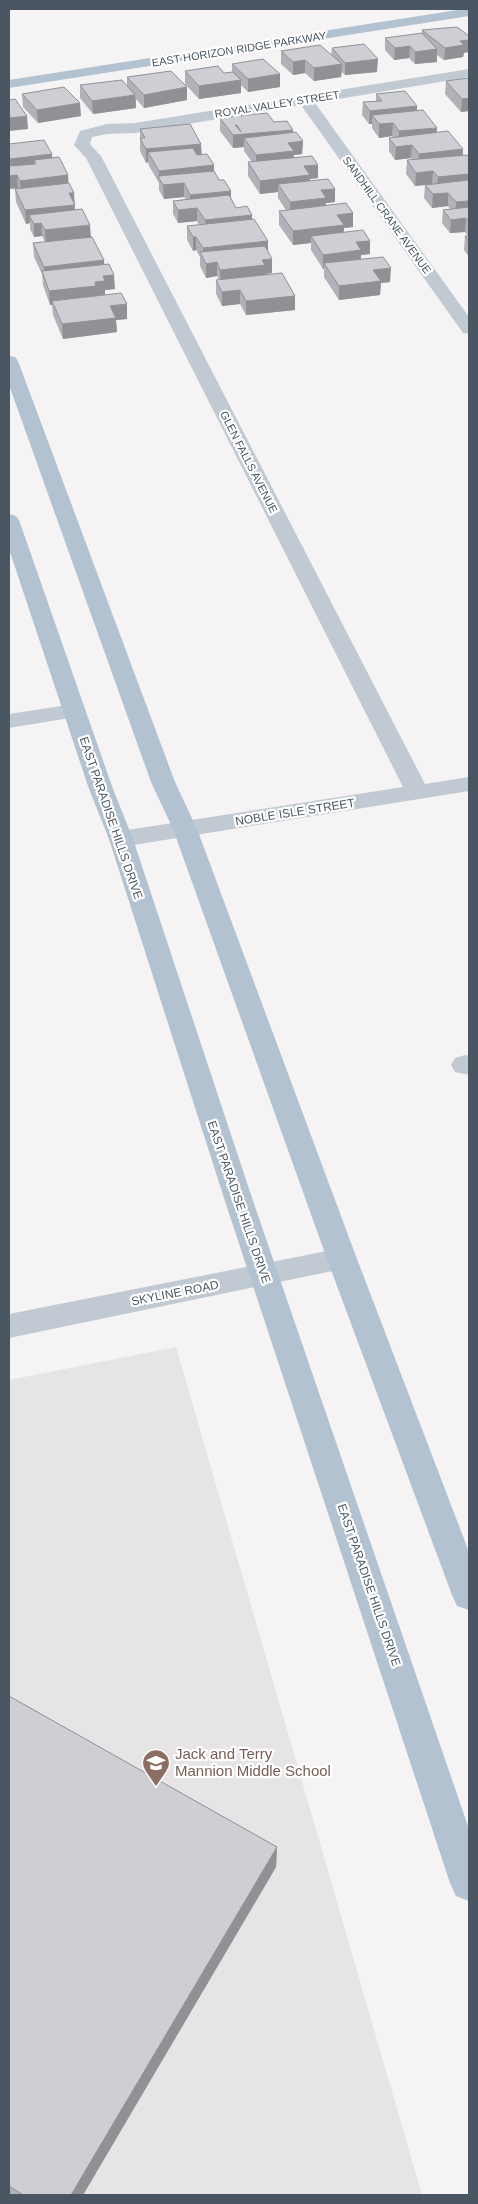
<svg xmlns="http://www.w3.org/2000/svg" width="478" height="2204" font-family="Helvetica,sans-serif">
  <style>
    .education { fill: #e6e4e5 }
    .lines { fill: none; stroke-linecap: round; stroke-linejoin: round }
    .minor { fill: #c1cad2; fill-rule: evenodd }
    .major { fill: #b3c2d1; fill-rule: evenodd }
    .wall { fill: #b0b2b7 }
    .shaded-wall { fill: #909195 }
    .building { fill: #cdcfd5; stroke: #909195; fill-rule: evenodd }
    .labels { text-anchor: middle; stroke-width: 4.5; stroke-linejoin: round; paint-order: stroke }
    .far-street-label { font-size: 11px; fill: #4a5661; stroke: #fff }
    .street-label { font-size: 12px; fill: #4a5661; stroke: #fff }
    .near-education-label { font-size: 15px; fill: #785e54; stroke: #fff; text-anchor: start }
  </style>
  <rect width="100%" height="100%" fill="#f5f3f3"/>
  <!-- education -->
  <path class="education" d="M176 1347 422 2195H9V1380Z"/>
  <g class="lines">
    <!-- minor -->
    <g class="minor">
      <path d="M469 69V77L315 103 469 317V334L463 333 301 105 135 133 107 134 92 137 90 144 101 156 425 784 469 777V791L121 847 112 844 109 839 112 834 121 831 403 787 86 158 74 145 80 131 107 124 135 123Z"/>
      <path d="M74 704 82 706 85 711 82 716 9 728V714Z"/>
      <path d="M465 1055 469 1056V1075L455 1072 451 1065 455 1058Z"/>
      <path d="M342 1248 352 1251 357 1259 352 1267 9 1338V1314Z"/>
    </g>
    <!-- major -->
    <g class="major">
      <path d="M464 9H469V16L9 88V80Z"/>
      <path d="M9 356 15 357 18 361 175 782 197 829 357 1259 469 1552V1610L457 1606 452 1595 327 1259 173 829 151 782 9 385Z"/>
      <path d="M9 514 16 516 19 520 113 789 133 839 252 1198 469 1829V1901L456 1896 450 1883 224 1198 109 839 89 789 9 549Z"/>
    </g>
  </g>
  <!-- wall -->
  <g class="wall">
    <path d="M422 30 464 53 463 57 444 60 437 55V62L415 64 409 58 394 60 385 50V38L422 34Z"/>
    <path d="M332 48 377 72 345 75 342 72 341 77 314 81 305 73 293 75 281 64V51L331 55Z"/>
    <path d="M232 64 280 74V87L248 92 241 85V93L199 99 185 84V71L224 73 232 72Z"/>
    <path d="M127 77 187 87V100L144 108 136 99V108L93 114 80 98V85H127Z"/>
    <path d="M469 78V111L461 112 445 94 446 81Z"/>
    <path d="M22 94 81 116 38 123 23 107Z"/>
    <path d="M376 94 417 106V111L437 128 436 133 463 149V155L469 158V257L464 250 465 236H468L465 232 450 233 442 223 443 210 450 209 448 206 432 208 424 198 425 185 415 186 406 174 407 160H412L411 158 395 160 389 151V138L393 137 392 136 379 138 372 128V124H369L362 115 363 102 376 101Z"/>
    <path d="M220 118 274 122 293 132 303 141 302 154 294 155V157L318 178 310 179V181L335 189V202L326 203V206L353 213V227L344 228V232L370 241V254L361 255V259L390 282 381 283 380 295 339 300 324 277V269H323L311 250V243L293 245 279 225V211L286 210 278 198V192L260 194 248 176V162H252L244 151V147L233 148 220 131Z"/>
    <path d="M140 129 202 155 214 165V171L219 180 231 191V198L236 208 252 219 268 241V252L272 273 265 274V275L295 310 246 315 240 304 222 306 216 294V280H219L217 276 206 278 200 266V257L196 250 193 251 187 240V226L199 225 197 221 178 223 173 214V201L186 199 184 197 164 199 159 190V183L149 166 148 162 146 163 140 151Z"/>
    <path d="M9 144 52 154V158L68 175V183L74 193 75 210 104 260V265L115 289 105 290V295L127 319 116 320 117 332 63 339 53 315 52 305H50L43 285 42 274 34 257 33 243 45 242 42 236 34 237 30 229V223L26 224 16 202 15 189 18 188 9 189Z"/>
    <path d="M9 1696 277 1847 276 1867 83 2195H9Z"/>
  </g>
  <!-- shaded-wall -->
  <g class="shaded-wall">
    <path d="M469 40V52L464 53 463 57 444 60 445 48 460 41Z"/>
    <path d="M410 46 409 58 394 60 395 48Z"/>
    <path d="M437 49V62L415 64V52Z"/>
    <path d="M378 59 377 72 345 75V63Z"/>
    <path d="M305 60V73L293 75V62Z"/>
    <path d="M342 64 341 77 314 81V68Z"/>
    <path d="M280 74V87L248 92V79Z"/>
    <path d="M241 80V93L199 99V86Z"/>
    <path d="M187 87V100L144 108V95Z"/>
    <path d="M135 95 136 108 93 114 92 101Z"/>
    <path d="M469 98V111L461 112 462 99Z"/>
    <path d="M80 103 81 116 38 123 37 110Z"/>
    <path d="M417 106 416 119 372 115V124H369L370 111Z"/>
    <path d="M27 116 28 129 9 131V118Z"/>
    <path d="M393 123 392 136 379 138V124Z"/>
    <path d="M437 128 436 141 399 144V131Z"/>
    <path d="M293 130V142L303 141 302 154 294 155V165L256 169V155L244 138V147L233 148V135Z"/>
    <path d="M201 144 202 157 148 152V162L146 163V149Z"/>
    <path d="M412 145 411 158 395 160 396 147Z"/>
    <path d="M463 149 462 163 418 167 419 154Z"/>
    <path d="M52 154 53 168 36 164 34 160V170L11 172 10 159Z"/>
    <path d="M214 165V178L159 177V171Z"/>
    <path d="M318 165V178L310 179V189L278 184V192L260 194V181L304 166Z"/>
    <path d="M433 171 432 184 415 186 416 173Z"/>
    <path d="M469 174V188L437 191 438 177Z"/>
    <path d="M17 175 18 188 9 189V176Z"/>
    <path d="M68 175 69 189 21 194 20 181Z"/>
    <path d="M184 183V197L164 199 163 185Z"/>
    <path d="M335 189V202L326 203 325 211 290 215V202L321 190Z"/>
    <path d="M231 191V204L190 208V195Z"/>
    <path d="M69 193H74L75 218 29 215 30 223 26 224 25 210Z"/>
    <path d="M448 193V206L432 208 433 194Z"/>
    <path d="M469 201V214L455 216 456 202Z"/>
    <path d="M197 208V221L178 223V210Z"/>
    <path d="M353 213V227L344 228 343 239 311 236V243L293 245V231L337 215Z"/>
    <path d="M252 215V229L205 234V220Z"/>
    <path d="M466 218 465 232 450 233 451 220Z"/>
    <path d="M41 223 42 236 34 237V224Z"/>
    <path d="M90 225 91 238 46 244 45 230Z"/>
    <path d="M193 237H196V250L193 251Z"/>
    <path d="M268 241V255L203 258V248Z"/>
    <path d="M370 241V254L361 255V264L324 263V269H323V255L356 242Z"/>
    <path d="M272 259V273L265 274V279L221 284 220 270 262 260Z"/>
    <path d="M104 260 105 274 45 281 44 267Z"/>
    <path d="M217 262V276L206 278V264Z"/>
    <path d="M391 268 390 282 381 283 380 295 339 300V286L373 270Z"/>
    <path d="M114 275 115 289 105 290V295L52 301V305H50L49 291 95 282 103 276Z"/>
    <path d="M240 290V304L222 306V292Z"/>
    <path d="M295 296V310L246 315V301Z"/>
    <path d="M127 304V319L116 320 117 332 63 339 62 324 110 306Z"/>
    <path d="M277 1847 276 1867 83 2195H71Z"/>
  </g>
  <!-- building -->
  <g class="building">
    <path d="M457 27 469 36V40L460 41 464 45 445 48 422 30Z"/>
    <path d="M422 33 437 49 415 52 410 46 395 48 385 38Z"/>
    <path d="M364 44 378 59 345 63 332 48Z"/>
    <path d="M320 45 342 64 314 68 305 60 293 62 281 51Z"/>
    <path d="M263 59 280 74 248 79 232 64Z"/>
    <path d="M218 66 224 73 233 72 241 80 199 86 185 71Z"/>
    <path d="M171 71 187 87 144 95 127 77Z"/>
    <path d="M469 78V98L462 99 446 81Z"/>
    <path d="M122 80 135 95 92 101 80 85Z"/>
    <path d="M64 87 80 103 37 110 22 94Z"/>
    <path d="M405 91 417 106 370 111 363 102 382 101 376 94Z"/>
    <path d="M15 99 27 116 9 118V100Z"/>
    <path d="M423 110 437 128 399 131 393 123 379 124 372 115Z"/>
    <path d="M267 113 274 122 287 121 293 130 233 135 220 118ZM235 125H237L241 132Z"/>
    <path d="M190 124 201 144 146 149 140 138H145L140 129Z"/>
    <path d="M448 131 463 149 419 154 412 145 396 147 389 138Z"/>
    <path d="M296 132 303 141 288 143 294 151 256 155 244 138Z"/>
    <path d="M44 140 52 154 10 159 9 156V144Z"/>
    <path d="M193 148 197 155 207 154 214 165 159 171 148 152Z"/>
    <path d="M467 155 469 158V174L438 177 433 171 416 173 407 160Z"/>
    <path d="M312 156 318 165 304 166 310 175 260 181 248 162Z"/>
    <path d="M59 157 68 175 20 181 17 175 9 176V166L36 164 34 160Z"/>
    <path d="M214 171 219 180H224L231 191 190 195 184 183 163 185 158 176Z"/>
    <path d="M328 179 335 189 321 190 326 198 290 202 278 184Z"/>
    <path d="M469 180V201L456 202 448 193 433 194 425 185Z"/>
    <path d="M69 183 74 193H69L75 205 25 210 15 189Z"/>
    <path d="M229 195 236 208 247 206 252 215 205 220 197 208 178 210 173 201Z"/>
    <path d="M346 203 353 213 337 215 344 225 293 231 279 211Z"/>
    <path d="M469 207V222L466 218 451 220 443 210Z"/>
    <path d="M82 209 90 225 45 230 41 223 34 224 29 215Z"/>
    <path d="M254 219 268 241 203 248 196 237H193L187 226Z"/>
    <path d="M363 230 370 241 356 242 361 250 323 255 311 236Z"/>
    <path d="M465 236H469V241Z"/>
    <path d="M92 237 104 260 44 267 33 243Z"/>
    <path d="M265 246 272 259 262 260 265 265 220 270 217 262 206 264 200 252Z"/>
    <path d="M383 257 391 268 373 270 381 281 339 286 324 263Z"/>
    <path d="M109 264 114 275 103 276 105 281 95 282 96 286 49 291 42 271Z"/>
    <path d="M282 273 295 296 246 301 240 290 222 292 216 280Z"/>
    <path d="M121 293 127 304 110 306 116 318 62 324 52 301Z"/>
    <path d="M9 1696 277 1847 71 2195H23L9 2186Z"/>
  </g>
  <!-- icons -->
  <defs>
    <g id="school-pin" transform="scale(1.4375)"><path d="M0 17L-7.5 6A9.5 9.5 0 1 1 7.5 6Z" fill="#8d6e63" stroke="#fff"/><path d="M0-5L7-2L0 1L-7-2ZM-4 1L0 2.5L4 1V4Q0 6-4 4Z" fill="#fff"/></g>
  </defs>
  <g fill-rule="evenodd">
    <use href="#school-pin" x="156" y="1763"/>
  </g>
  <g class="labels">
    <!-- far-street labels -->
    <g class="far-street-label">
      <text transform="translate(239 49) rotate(-9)" y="4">EAST HORIZON RIDGE PARKWAY</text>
      <text transform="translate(277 104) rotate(-9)" y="4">ROYAL VALLEY STREET</text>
      <text transform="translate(387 215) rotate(54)" y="4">SANDHILL CRANE AVENUE</text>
      <text transform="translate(249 462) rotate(63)" y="4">GLEN FALLS AVENUE</text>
    </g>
    <!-- street labels -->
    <g class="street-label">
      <text transform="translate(295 812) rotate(-9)" y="4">NOBLE ISLE STREET</text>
      <text transform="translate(111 818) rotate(71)" y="4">EAST PARADISE HILLS DRIVE</text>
      <text transform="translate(239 1202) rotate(71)" y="4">EAST PARADISE HILLS DRIVE</text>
      <text transform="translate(175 1293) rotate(-11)" y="4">SKYLINE ROAD</text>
      <text transform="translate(369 1585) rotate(71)" y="4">EAST PARADISE HILLS DRIVE</text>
    </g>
    <!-- near-education labels -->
    <g class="near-education-label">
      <text x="175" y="1759">Jack and Terry<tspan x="175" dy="17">Mannion Middle School</tspan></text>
    </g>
  </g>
  <!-- border -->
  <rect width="478" height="2204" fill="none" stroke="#4a5661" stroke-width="20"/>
</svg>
